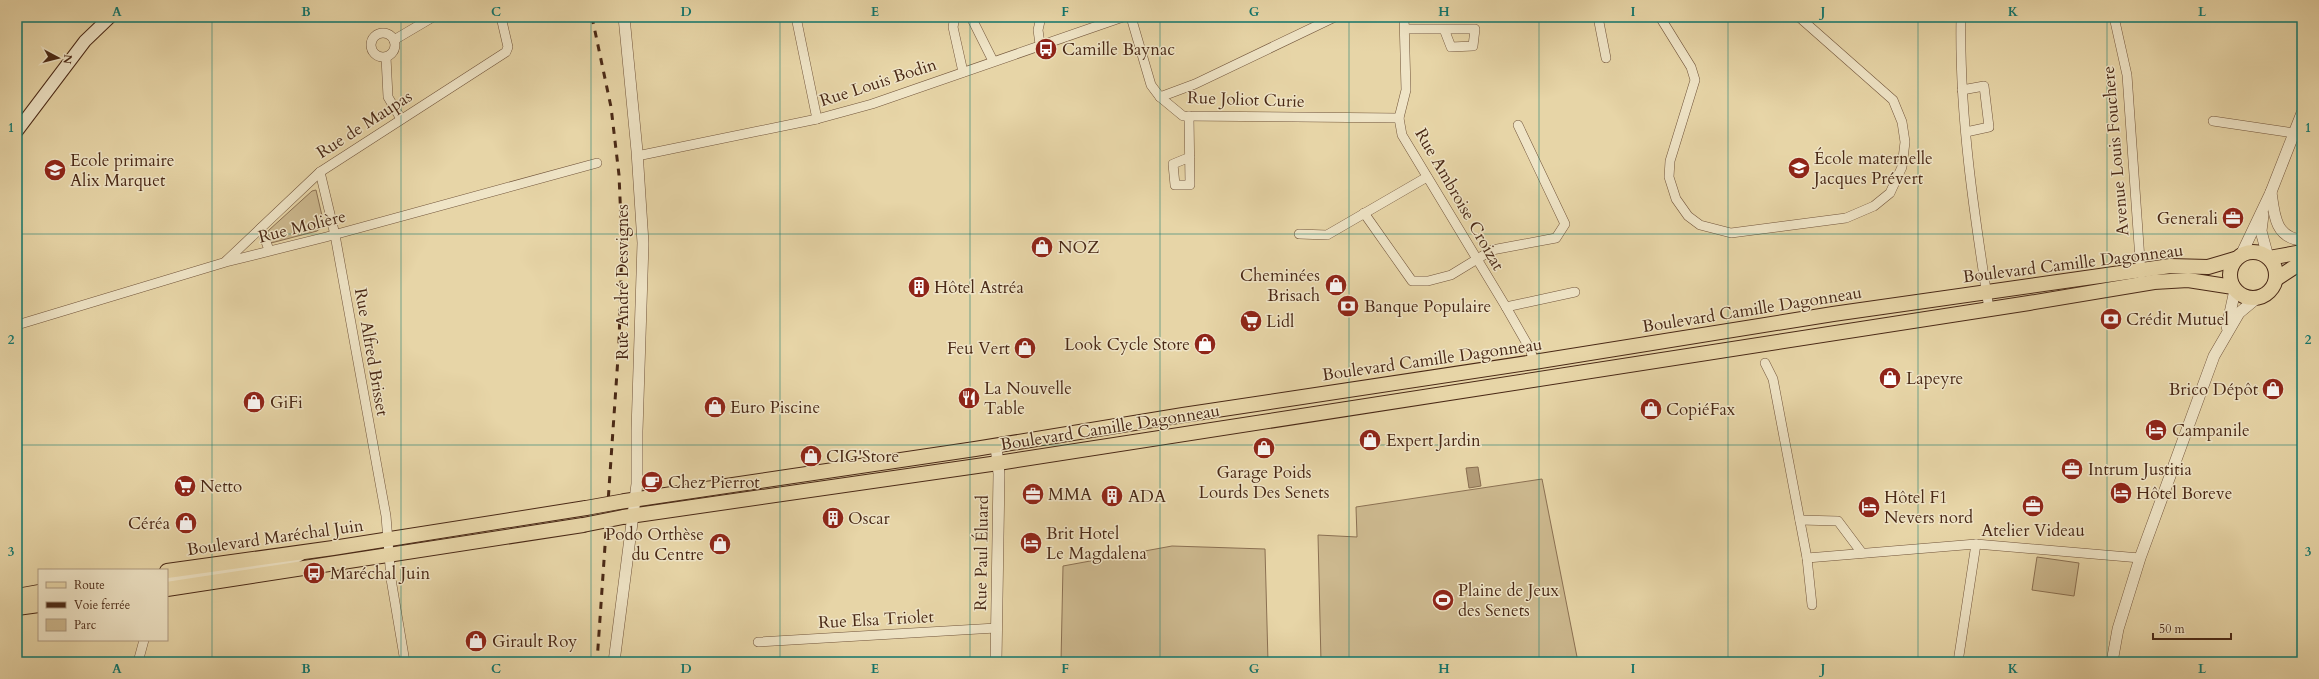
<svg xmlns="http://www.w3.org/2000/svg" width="2319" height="679" font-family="Cardo,serif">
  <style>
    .green { fill: #ccb88e; stroke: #8b7052 }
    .water { fill: #b29b76; stroke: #886d50 }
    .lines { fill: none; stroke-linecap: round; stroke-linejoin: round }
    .minor-casing { stroke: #71543a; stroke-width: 10 }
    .tertiary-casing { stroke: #71543a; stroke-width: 12 }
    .secondary-casing { stroke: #4a2916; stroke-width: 14 }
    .primary-casing { stroke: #4a2916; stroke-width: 16 }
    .minor { stroke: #efe4c6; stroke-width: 9 }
    .tertiary { stroke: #efe4c6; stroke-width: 11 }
    .secondary { stroke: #efe4c6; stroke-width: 12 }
    .primary { stroke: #e7d5a7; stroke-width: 14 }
    .rail { stroke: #4a2916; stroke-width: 3; stroke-dasharray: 7 7; stroke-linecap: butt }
    .primary-bridge-casing { stroke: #4a2916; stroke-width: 16; stroke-linecap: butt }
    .primary-bridge { stroke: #e7d5a7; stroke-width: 14 }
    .grid { fill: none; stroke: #0f766e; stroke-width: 1; stroke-opacity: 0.55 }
    .labels { text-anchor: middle; stroke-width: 3; stroke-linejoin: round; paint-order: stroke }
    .poi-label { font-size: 17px; fill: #4a2916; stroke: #efe4c6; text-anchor: start }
    .street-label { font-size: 17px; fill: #4a2916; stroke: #efe4c6 }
    .neatline { fill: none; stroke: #0f766e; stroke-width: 1.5 }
    .grid-label { font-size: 13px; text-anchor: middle; font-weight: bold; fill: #0f766e }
  </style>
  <rect width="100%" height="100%" fill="#e7d5a7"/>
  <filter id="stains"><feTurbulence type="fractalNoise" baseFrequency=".005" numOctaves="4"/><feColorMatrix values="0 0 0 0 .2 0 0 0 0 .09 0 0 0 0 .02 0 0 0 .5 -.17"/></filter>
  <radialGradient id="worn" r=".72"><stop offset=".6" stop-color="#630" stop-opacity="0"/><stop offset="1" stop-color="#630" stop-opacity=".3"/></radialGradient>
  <!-- green -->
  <g class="green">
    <path d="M316 190 323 220 322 227 317 231 271 243 267 233 269 230 312 191Z"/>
    <path d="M1542 479 1578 662H1321L1318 535 1357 537 1356 507Z"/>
    <path d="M1172 546 1265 549 1268 662H1061L1063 566Z"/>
    <path d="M2037 557 2079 563 2074 596 2032 590Z"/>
  </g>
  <!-- water -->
  <path class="water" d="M1478 467 1481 486 1469 488 1466 468Z"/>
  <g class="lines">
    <!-- minor casing -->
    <g class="minor-casing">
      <g id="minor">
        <path d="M796 17 817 119"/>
        <path d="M955 17 953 27 963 72"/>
        <path d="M971 17 993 61"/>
        <path d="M1131 17 1151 85 1160 97 1183 116 1399 118"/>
        <path d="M1404 17 1406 90 1399 118 1402 135 1506 307 1530 349 1534 362"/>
        <path d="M1598 17 1606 58"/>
        <path d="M1660 17 1691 67 1695 80 1670 161 1669 177 1676 199 1688 216 1700 225 1731 233 1846 218 1874 206 1890 193 1902 167 1905 142 1902 122 1893 100 1799 17"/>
        <path d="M1961 17C1959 114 1974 213 1989 309"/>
        <path d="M2114 17 2127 75 2141 274"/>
        <path d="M1405 29H1475L1473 46 1451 47 1444 29"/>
        <circle cx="383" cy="45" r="12"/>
        <path d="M394 40 433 17"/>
        <path d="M1040 44 1038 30 1041 17"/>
        <path d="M386 57 388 97 401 119"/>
        <path d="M1962 90 1984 86 1989 127 1966 132"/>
        <path d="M1160 97 1195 84 1335 17"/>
        <path d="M1189 116 1190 185H1175L1173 164 1190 157"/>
        <path d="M2213 121 2294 133"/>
        <path d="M637 156 817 119 872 104 1123 17"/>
        <path d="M320 172 335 235 386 516 391 579 405 662"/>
        <path d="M1364 213 1412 281H1428L1451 275 1492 250 1556 238 1565 224 1518 125"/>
        <path d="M261 228 269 250"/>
        <path d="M1299 234 1327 235 1427 177"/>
        <path d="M226 261 320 172 506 52 508 47 501 17"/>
        <path d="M1506 307 1575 292"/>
        <path d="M17 325 226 262 326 237 597 163"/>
        <path d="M1765 363 1773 379 1807 558 1812 605"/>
        <path d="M1800 520 1838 521 1862 553"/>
        <path d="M1807 558 1976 544 2140 558"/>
        <path d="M167 584 176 577 290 562 302 555"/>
        <path d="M758 642 996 628"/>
        <path d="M138 662 144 640"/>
        <path d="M1958 662 1976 544"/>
      </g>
    </g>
    <!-- tertiary casing -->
    <g class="tertiary-casing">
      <g id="tertiary">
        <path d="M2271 192C2274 214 2275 238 2302 240"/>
        <path d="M2263 215 2261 231 2268 257"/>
        <path d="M2241 255 2271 192 2302 113"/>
        <path d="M2227 327 2235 290"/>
        <path d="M614 662 637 484V431L643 243 637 151 624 17"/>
        <path d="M996 662 999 474 996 446"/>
        <path d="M2112 662 2118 629 2140 558 2214 356 2239 313 2257 298"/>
      </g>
    </g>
    <!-- secondary casing -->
    <g class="secondary-casing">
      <path id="secondary" d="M17 131 85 41 110 17"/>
    </g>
    <!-- primary casing -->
    <g class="primary-casing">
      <g id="primary">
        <circle cx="2253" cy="275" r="23"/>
        <path d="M2269 258 2302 252"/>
        <path d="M2276 279 2302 262"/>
        <path d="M625 501 975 449 1183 415 1534 362 1833 314 2170 266 2208 267 2235 259"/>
        <path d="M623 517 998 463 2029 303 2154 282 2188 280 2233 287"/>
        <path d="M167 571 333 548 586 508"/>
        <path d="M167 589 583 525"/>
        <path d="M17 596 39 592"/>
        <path d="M17 608 39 605"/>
      </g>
    </g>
    <!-- minor -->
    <use href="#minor" class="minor"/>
    <!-- tertiary -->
    <use href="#tertiary" class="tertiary"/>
    <!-- secondary -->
    <use href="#secondary" class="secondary"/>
    <!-- primary -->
    <use href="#primary" class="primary"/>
    <!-- rail -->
    <path class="rail" d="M592 17 611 107 619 175 622 244 619 343 597 662"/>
    <!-- primary-bridge casing -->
    <g class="primary-bridge-casing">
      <g id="primary-bridge">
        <path d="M586 508 625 501"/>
        <path d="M583 525 623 517"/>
      </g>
    </g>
    <!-- primary-bridge -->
    <use href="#primary-bridge" class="primary-bridge"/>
  </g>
  <!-- grid -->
  <path class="grid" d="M212 17V662M401 17V662M591 17V662M780 17V662M970 17V662M1160 17V662M1349 17V662M1539 17V662M1728 17V662M1918 17V662M2107 17V662M17 234H2302M17 445H2302"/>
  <!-- icons -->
  <defs>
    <g id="bus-disc" transform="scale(1.15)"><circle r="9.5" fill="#8f2418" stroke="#efe4c6"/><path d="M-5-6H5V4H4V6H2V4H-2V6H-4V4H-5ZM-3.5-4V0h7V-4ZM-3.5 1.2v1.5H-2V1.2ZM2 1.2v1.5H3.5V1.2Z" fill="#fff"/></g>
    <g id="school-disc" transform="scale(1.15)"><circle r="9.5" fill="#8f2418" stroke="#efe4c6"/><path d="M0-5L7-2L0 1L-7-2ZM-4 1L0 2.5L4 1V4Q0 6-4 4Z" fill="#fff"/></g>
    <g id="office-disc" transform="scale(1.15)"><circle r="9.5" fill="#8f2418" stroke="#efe4c6"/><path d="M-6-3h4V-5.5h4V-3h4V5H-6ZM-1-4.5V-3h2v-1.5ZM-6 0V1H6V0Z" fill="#fff"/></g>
    <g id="shop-disc" transform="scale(1.15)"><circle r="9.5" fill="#8f2418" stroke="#efe4c6"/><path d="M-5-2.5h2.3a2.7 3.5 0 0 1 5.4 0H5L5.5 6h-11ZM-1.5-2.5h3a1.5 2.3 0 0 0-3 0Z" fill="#fff"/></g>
    <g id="building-disc" transform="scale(1.15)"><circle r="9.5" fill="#8f2418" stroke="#efe4c6"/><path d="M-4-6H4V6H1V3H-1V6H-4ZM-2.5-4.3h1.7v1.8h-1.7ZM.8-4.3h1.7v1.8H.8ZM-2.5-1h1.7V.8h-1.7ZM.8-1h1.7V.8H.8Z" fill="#fff"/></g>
    <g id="bank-disc" transform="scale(1.15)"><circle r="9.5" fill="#8f2418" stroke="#efe4c6"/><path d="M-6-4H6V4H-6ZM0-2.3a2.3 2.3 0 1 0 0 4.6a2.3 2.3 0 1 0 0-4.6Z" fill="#fff"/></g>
    <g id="supermarket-disc" transform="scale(1.15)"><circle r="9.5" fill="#8f2418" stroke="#efe4c6"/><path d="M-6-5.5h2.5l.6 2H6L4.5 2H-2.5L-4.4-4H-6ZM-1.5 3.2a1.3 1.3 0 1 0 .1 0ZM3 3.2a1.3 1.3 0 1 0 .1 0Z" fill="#fff"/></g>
    <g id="restaurant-disc" transform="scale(1.15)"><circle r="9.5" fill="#8f2418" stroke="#efe4c6"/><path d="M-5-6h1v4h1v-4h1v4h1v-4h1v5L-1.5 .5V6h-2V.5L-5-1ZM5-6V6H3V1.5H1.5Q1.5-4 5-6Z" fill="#fff"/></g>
    <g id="hotel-disc" transform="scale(1.15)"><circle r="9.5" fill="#8f2418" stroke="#efe4c6"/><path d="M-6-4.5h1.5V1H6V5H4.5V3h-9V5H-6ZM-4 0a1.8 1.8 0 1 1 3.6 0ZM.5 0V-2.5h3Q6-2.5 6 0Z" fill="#fff"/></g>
    <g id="cafe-disc" transform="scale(1.15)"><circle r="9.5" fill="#8f2418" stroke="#efe4c6"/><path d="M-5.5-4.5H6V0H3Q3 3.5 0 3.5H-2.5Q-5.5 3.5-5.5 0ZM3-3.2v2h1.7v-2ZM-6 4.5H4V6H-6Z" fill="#fff"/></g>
    <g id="stadium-disc" transform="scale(1.15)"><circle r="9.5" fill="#8f2418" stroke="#efe4c6"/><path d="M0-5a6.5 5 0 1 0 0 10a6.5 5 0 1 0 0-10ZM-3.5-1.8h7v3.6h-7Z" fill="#fff"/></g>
  </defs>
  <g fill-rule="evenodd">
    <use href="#bus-disc" x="1046" y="49"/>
    <use href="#school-disc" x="1799" y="168"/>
    <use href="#school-disc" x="55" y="170"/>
    <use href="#office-disc" x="2233" y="218"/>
    <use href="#shop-disc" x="1042" y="247"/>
    <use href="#shop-disc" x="1336" y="285"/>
    <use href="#building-disc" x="919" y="287"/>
    <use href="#bank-disc" x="1348" y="306"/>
    <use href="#bank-disc" x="2111" y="319"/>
    <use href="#supermarket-disc" x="1251" y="321"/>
    <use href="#shop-disc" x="1205" y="344"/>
    <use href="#shop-disc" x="1025" y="348"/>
    <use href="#shop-disc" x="1890" y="378"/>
    <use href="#shop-disc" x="2273" y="389"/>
    <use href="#restaurant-disc" x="969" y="398"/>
    <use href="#shop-disc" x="254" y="402"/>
    <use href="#shop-disc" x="715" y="407"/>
    <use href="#shop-disc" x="1651" y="409"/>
    <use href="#hotel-disc" x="2156" y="430"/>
    <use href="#shop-disc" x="1370" y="440"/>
    <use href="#shop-disc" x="1264" y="448"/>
    <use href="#shop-disc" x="811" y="456"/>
    <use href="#office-disc" x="2072" y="469"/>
    <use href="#cafe-disc" x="652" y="482"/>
    <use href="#supermarket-disc" x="185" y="486"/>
    <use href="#hotel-disc" x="2121" y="493"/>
    <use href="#office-disc" x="1033" y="494"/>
    <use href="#building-disc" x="1112" y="496"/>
    <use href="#office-disc" x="2033" y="506"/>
    <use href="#hotel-disc" x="1869" y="507"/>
    <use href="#building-disc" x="833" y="518"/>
    <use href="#shop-disc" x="186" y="523"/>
    <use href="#hotel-disc" x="1031" y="543"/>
    <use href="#shop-disc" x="720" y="544"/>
    <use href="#bus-disc" x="314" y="573"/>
    <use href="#stadium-disc" x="1443" y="600"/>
    <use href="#shop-disc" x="476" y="641"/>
  </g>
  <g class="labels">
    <!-- poi labels -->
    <g class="poi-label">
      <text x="1062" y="55">Camille Baynac</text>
      <text x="1814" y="164">École maternelle<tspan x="1814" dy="20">Jacques Prévert</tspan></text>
      <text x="70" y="166">Ecole primaire<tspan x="70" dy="20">Alix Marquet</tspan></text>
      <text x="2218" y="224" text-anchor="end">Generali</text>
      <text x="1058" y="253">NOZ</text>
      <text x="1320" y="281" text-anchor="end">Cheminées<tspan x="1320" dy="20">Brisach</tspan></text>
      <text x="934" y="293">Hôtel Astréa</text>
      <text x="1364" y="312">Banque Populaire</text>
      <text x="2126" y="325">Crédit Mutuel</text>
      <text x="1266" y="327">Lidl</text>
      <text x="1190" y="350" text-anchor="end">Look Cycle Store</text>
      <text x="1010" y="354" text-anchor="end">Feu Vert</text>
      <text x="1906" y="384">Lapeyre</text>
      <text x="984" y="394">La Nouvelle<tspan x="984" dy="20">Table</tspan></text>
      <text x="2258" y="395" text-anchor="end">Brico Dépôt</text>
      <text x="270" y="408">GiFi</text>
      <text x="730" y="413">Euro Piscine</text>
      <text x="1666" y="415">CopiéFax</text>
      <text x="2172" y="436">Campanile</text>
      <text x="1386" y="446">Expert Jardin</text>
      <text x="826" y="462">CIG'Store</text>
      <text x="2088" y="475">Intrum Justitia</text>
      <text x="1264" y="478" text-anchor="middle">Garage Poids<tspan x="1264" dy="20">Lourds Des Senets</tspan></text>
      <text x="668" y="488">Chez Pierrot</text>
      <text x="200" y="492">Netto</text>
      <text x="2136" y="499">Hôtel Boreve</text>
      <text x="1048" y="500">MMA</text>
      <text x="1128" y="502">ADA</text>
      <text x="1884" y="503">Hôtel F1<tspan x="1884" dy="20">Nevers nord</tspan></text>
      <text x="848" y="524">Oscar</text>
      <text x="170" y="529" text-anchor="end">Céréa</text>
      <text x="2033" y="536" text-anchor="middle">Atelier Videau</text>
      <text x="1046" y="539">Brit Hotel<tspan x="1046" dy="20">Le Magdalena</tspan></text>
      <text x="704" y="540" text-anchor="end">Podo Orthèse<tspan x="704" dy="20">du Centre</tspan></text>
      <text x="330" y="579">Maréchal Juin</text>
      <text x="1458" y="596">Plaine de Jeux<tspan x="1458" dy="20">des Senets</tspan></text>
      <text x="492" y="647">Girault Roy</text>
    </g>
    <!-- street labels -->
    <g class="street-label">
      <text transform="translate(878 82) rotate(-18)" y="6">Rue Louis Bodin</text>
      <text transform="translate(1246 99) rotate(2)" y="6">Rue Joliot Curie</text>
      <text transform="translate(364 124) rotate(-33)" y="6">Rue de Maupas</text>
      <text transform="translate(2115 151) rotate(-95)" y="6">Avenue Louis Fouchere</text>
      <text transform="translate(1460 199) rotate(60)" y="6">Rue Ambroise Croizat</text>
      <text transform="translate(302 226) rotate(-14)" y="6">Rue Molière</text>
      <text transform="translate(2073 263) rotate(-7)" y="6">Boulevard Camille Dagonneau</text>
      <text transform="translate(622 282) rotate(-90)" y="6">Rue André Desvignes</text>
      <text transform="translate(1752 309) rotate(-9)" y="6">Boulevard Camille Dagonneau</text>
      <text transform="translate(372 352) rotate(80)" y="6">Rue Alfred Brisset</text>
      <text transform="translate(1432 359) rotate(-8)" y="6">Boulevard Camille Dagonneau</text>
      <text transform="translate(1110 427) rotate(-9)" y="6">Boulevard Camille Dagonneau</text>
      <text transform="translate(275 537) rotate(-8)" y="6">Boulevard Maréchal Juin</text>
      <text transform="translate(981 553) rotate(-89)" y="6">Rue Paul Éluard</text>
      <text transform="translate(876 619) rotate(-3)" y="6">Rue Elsa Triolet</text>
    </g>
  </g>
  <!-- margin -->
  <rect width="2319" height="679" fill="none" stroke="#e7d5a7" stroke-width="44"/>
  <!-- legend -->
  <rect x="38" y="569" width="130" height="72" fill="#efe4c6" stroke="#ad9980"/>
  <rect x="46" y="582" width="20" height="6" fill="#e7d5a7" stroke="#ad9980"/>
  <text x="74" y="589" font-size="12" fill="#4a2916">Route</text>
  <rect x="46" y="602" width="20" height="6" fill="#4a2916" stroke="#ad9980"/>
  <text x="74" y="609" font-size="12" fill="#4a2916">Voie ferrée</text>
  <rect x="46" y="619" width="20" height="12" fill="#ccb88e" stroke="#ad9980"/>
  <text x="74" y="629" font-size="12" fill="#4a2916">Parc</text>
  <!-- north arrow -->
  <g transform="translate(58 58) rotate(97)" stroke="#efe4c6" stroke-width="3" paint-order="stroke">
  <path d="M0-3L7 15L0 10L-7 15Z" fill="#4a2916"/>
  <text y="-6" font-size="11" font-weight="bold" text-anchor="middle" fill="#4a2916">N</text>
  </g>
  <!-- scale -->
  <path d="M2153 633v6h78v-6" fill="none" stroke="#4a2916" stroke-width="2"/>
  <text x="2159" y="633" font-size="12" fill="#4a2916" stroke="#efe4c6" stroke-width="3" paint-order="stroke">50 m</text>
  <rect x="22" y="22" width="2275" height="635" class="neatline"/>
  <g class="grid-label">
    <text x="117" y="16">A</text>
    <text x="306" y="16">B</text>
    <text x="496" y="16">C</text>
    <text x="686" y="16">D</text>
    <text x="875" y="16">E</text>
    <text x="1065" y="16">F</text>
    <text x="1254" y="16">G</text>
    <text x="1444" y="16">H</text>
    <text x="1633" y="16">I</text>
    <text x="1823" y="16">J</text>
    <text x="2013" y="16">K</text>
    <text x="2202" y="16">L</text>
    <text x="11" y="132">1</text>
    <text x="2308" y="132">1</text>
    <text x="11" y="344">2</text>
    <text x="2308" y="344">2</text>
    <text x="11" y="556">3</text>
    <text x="2308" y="556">3</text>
    <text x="117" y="673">A</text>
    <text x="306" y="673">B</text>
    <text x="496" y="673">C</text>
    <text x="686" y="673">D</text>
    <text x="875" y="673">E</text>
    <text x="1065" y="673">F</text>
    <text x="1254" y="673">G</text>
    <text x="1444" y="673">H</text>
    <text x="1633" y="673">I</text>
    <text x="1823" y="673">J</text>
    <text x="2013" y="673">K</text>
    <text x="2202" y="673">L</text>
  </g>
  <rect width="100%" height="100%" filter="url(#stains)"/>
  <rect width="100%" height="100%" fill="url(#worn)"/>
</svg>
